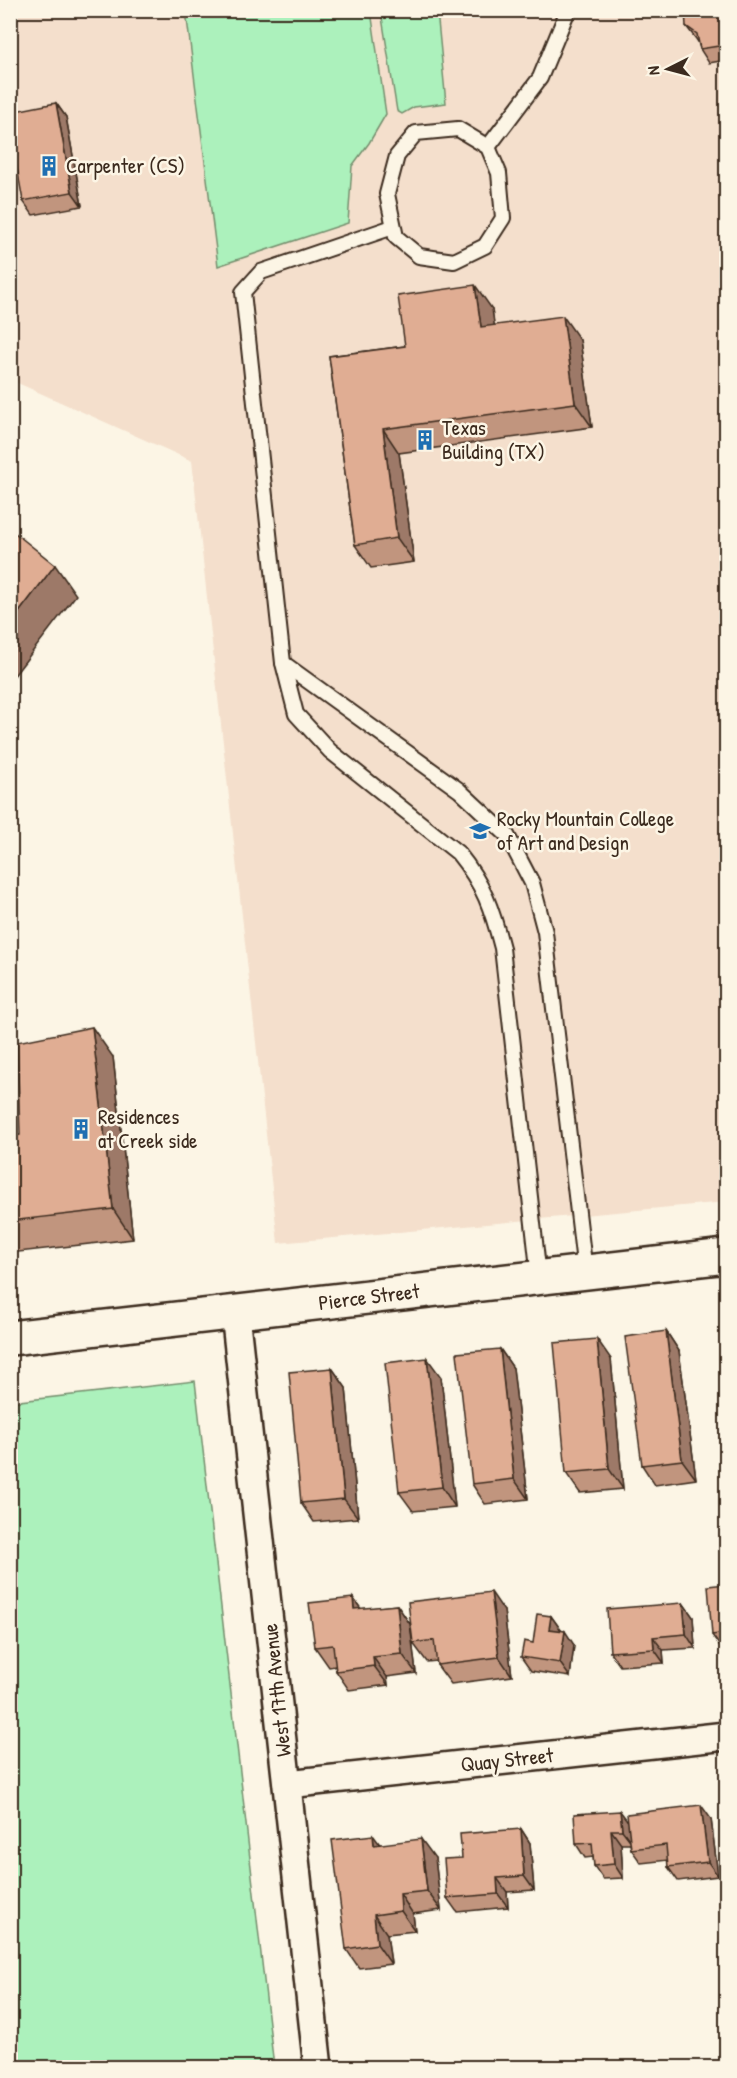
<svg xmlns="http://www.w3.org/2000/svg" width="737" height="2078" font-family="'Patrick Hand',sans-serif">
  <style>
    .built { fill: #f4dfcc }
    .green { fill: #acf1bc; stroke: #748e6d; stroke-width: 1.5 }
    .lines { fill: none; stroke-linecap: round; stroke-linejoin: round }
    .lane-casing { stroke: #3b2a1e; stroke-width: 18 }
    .street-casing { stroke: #3b2a1e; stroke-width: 32 }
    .secondary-casing { stroke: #3b2a1e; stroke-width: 38 }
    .lane { stroke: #fcf5e5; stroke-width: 14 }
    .street { stroke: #fcf5e5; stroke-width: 27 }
    .secondary { stroke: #fcf5e5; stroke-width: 33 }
    .wall { fill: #c1957e; stroke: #3b2a1e; stroke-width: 1.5 }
    .shaded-wall { fill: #9d7967; stroke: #3b2a1e; stroke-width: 1.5 }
    .building { fill: #e0ad93; stroke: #3b2a1e; stroke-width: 1.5 }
    .labels { text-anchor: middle; stroke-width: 5; stroke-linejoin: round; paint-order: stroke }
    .poi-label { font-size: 21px; fill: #3b2a1e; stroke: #fcf5e5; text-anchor: start }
    .street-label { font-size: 21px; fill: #3b2a1e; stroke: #fcf5e5 }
  </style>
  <rect width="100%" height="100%" fill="#fcf5e5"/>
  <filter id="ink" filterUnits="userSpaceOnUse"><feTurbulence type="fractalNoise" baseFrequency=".0167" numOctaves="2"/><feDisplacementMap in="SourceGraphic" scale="12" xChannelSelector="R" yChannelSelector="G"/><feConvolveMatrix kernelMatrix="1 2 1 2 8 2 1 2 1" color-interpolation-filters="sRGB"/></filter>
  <g filter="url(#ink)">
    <!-- built -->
    <path class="built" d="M11 11H726V1202L278 1243 192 461 11 380Z"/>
    <!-- green -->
    <g class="green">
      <path d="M186 11H371L386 114 369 143 352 166 348 223 218 266Z"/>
      <path d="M381 11H437L446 103 414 107 402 114 397 111Z"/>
      <path d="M195 1381 274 2067H11V1402Z"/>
    </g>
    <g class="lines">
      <!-- lane casing -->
      <g class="lane-casing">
        <g id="lane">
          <path d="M458 129 488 147 499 173 503 218 485 246 454 261 419 256 396 237 387 194 397 156 416 133Z"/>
          <path d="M488 147 540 78 568 10"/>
          <path d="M393 227 261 272 243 292 283 663 296 714 330 751 458 853C484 885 492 909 502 948L539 1277"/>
          <path d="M283 663 459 790 507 835 532 883 545 932 585 1272"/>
        </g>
      </g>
      <!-- street casing -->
      <g class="street-casing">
        <g id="street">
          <path d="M235 1313 318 2068"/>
          <path d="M288 1784 726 1736"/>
        </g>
      </g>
      <!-- secondary casing -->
      <g class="secondary-casing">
        <path id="secondary" d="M10 1338 726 1256"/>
      </g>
      <!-- lane -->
      <use href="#lane" class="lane"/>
      <!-- street -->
      <use href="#street" class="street"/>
      <!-- secondary -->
      <use href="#secondary" class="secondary"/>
    </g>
    <!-- wall -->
    <g class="wall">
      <path d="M726 10V60L709 63 700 49 698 42 696 39 686 26Z"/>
      <path d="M56 103 66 117 82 206 33 215 23 201Z"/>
      <path d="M492 309 494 326 580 340 592 427 399 453 414 562 371 568 355 545 329 356 405 346Z"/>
      <path d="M113 1057 133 1239 10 1253V1136L20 1135Z"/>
      <path d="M666 1331 679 1351 696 1479 655 1485 642 1465Z"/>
      <path d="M500 1349 513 1368 528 1499 485 1504 472 1484Z"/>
      <path d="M611 1359 623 1489 580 1493 566 1473Z"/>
      <path d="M332 1368 346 1388 358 1518 314 1522 301 1503Z"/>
      <path d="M441 1377 455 1507 413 1511 399 1492Z"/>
      <path d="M726 1584V1648L722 1649 712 1635Z"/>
      <path d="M353 1598 361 1609 397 1605 410 1624 416 1673 387 1677 388 1685 349 1690 336 1671 335 1666 329 1667 315 1647Z"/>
      <path d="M683 1603 693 1617 695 1648 663 1650 664 1663 620 1666 610 1652Z"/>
      <path d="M504 1611 512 1676 451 1684 437 1665V1661L427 1662 413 1643Z"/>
      <path d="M551 1616 561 1630V1631L574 1645 570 1677 531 1671 521 1657 533 1643Z"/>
      <path d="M711 1819 718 1876 678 1881 668 1867V1860L641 1863 631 1849 630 1844H621L623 1878 603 1879 594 1866 593 1857 585 1858 576 1844 627 1821Z"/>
      <path d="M521 1829 530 1843 534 1890 507 1892 508 1907 457 1912 447 1898 462 1858Z"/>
      <path d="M380 1844 435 1858 441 1910 413 1914 415 1931 387 1934 391 1964 359 1968 346 1949Z"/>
    </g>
    <!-- shaded-wall -->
    <g class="shaded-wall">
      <path d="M726 28V47L725 45 724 32Z"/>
      <path d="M56 103 66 117 82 206 72 192Z"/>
      <path d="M475 285 492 309 498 351 481 327Z"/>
      <path d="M563 316 580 340 592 427 575 403Z"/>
      <path d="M383 429 399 453 414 562 397 538Z"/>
      <path d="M55 565 76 595 10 681V624Z"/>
      <path d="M92 1027 113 1057 133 1239 113 1209Z"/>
      <path d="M666 1331 679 1351 696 1479 682 1460Z"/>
      <path d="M597 1339 611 1359 623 1489 609 1469Z"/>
      <path d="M500 1349 513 1368 528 1499 514 1479Z"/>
      <path d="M427 1358 441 1377 455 1507 442 1487Z"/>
      <path d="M332 1368 346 1388 358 1518 344 1499Z"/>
      <path d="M491 1592 504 1611 512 1676 499 1657Z"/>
      <path d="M353 1598 367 1617 354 1609Z"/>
      <path d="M683 1603 693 1617 695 1648 686 1634Z"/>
      <path d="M397 1605 410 1624 416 1673 402 1654Z"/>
      <path d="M551 1616 561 1630 559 1643 549 1629Z"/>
      <path d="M565 1631 574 1645 570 1677 560 1663Z"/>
      <path d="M653 1637 663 1650 664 1663 654 1649Z"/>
      <path d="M373 1657 387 1677 388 1685 374 1666Z"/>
      <path d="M701 1805 711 1819 718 1876 708 1862Z"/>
      <path d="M620 1811 630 1824 632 1843 622 1830Z"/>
      <path d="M521 1829 530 1843 534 1890 524 1876Z"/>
      <path d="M611 1830 621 1844 623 1878 614 1864Z"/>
      <path d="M373 1835 387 1854 374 1845Z"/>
      <path d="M421 1839 435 1858 441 1910 427 1891Z"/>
      <path d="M497 1878 507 1892 508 1907 498 1894Z"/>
      <path d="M400 1894 413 1914 415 1931 401 1911Z"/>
      <path d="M374 1915 387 1934 391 1964 377 1944Z"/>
    </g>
    <!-- building -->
    <g class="building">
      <path d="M685 10H726V28L724 32 725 45 700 49 697 34 686 26Z"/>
      <path d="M56 103 72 192 23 201 10 130V112Z"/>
      <path d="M475 285 481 327 563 316 575 403 383 429 397 538 355 545 329 356 405 346 398 296Z"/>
      <path d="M10 529 55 565 10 624Z"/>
      <path d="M92 1027 113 1209 10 1221V1136L20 1135 17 1042Z"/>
      <path d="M666 1331 682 1460 642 1465 625 1337Z"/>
      <path d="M597 1339 609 1469 566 1473 554 1343Z"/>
      <path d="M500 1349 514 1479 472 1484 457 1353Z"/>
      <path d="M427 1358 442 1487 399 1492 385 1363Z"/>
      <path d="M332 1368 344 1499 301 1503 289 1372Z"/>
      <path d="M726 1584V1633L712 1635 708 1586Z"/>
      <path d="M491 1592 499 1657 437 1665 434 1640 413 1643 408 1602Z"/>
      <path d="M353 1598 354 1609 397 1605 402 1654 373 1657 374 1666 336 1671 333 1645 315 1647 309 1603Z"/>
      <path d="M683 1603 686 1634 653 1637 654 1649 610 1652 607 1609Z"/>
      <path d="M537 1614 551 1616 549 1629 565 1631 560 1663 521 1657 524 1641 533 1643Z"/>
      <path d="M701 1805 708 1862 668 1867 666 1845 631 1849 627 1814Z"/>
      <path d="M620 1811 622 1830H611L614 1864 594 1866 592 1843 576 1844 574 1814Z"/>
      <path d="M521 1829 524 1876 497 1878 498 1894 447 1898 444 1859 462 1858 460 1834Z"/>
      <path d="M373 1835 374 1845 421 1839 427 1891 400 1894 401 1911 374 1915 377 1944 346 1949 332 1840Z"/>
      <path d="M716 2066V2067H699Z"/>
    </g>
  </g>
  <!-- icons -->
  <defs>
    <g id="building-bare" transform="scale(1.62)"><path d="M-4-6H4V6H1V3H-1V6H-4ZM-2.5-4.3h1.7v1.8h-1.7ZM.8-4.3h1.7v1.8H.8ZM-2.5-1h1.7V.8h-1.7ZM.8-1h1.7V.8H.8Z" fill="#1f6fb2" stroke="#fcf5e5" stroke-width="2.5" paint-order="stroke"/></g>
    <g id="university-bare" transform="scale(1.62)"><path d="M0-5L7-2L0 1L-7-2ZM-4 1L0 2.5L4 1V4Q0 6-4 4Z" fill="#1f6fb2" stroke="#fcf5e5" stroke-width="2.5" paint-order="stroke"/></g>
  </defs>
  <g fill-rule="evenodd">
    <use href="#building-bare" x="49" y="166"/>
    <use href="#building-bare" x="425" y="440"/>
    <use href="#university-bare" x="480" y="831"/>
    <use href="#building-bare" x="81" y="1129"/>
  </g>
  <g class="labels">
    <!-- poi labels -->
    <g class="poi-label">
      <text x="66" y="173">Carpenter (CS)</text>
      <text x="442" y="435">Texas<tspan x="442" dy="24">Building (TX)</tspan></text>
      <text x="497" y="826">Rocky Mountain College<tspan x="497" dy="24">of Art and Design</tspan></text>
      <text x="98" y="1124">Residences<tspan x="98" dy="24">at Creek side</tspan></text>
    </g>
    <!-- street labels -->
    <g class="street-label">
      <text transform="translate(369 1297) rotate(-7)" y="7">Pierce Street</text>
      <text transform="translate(277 1690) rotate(-96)" y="7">West 17th Avenue</text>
      <text transform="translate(507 1760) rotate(-6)" y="7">Quay Street</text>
    </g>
  </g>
  <!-- margin -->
  <rect width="737" height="2078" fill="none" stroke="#fcf5e5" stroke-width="36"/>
  <rect x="18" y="18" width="701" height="2042" fill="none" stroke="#3b2a1e" stroke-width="2" filter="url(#ink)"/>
  <!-- north arrow -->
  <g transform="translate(668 69) rotate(264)" stroke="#fcf5e5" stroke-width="4.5" paint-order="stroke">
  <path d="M0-4.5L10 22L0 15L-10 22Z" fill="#3b2a1e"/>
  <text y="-9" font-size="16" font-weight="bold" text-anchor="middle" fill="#3b2a1e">N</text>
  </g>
</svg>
